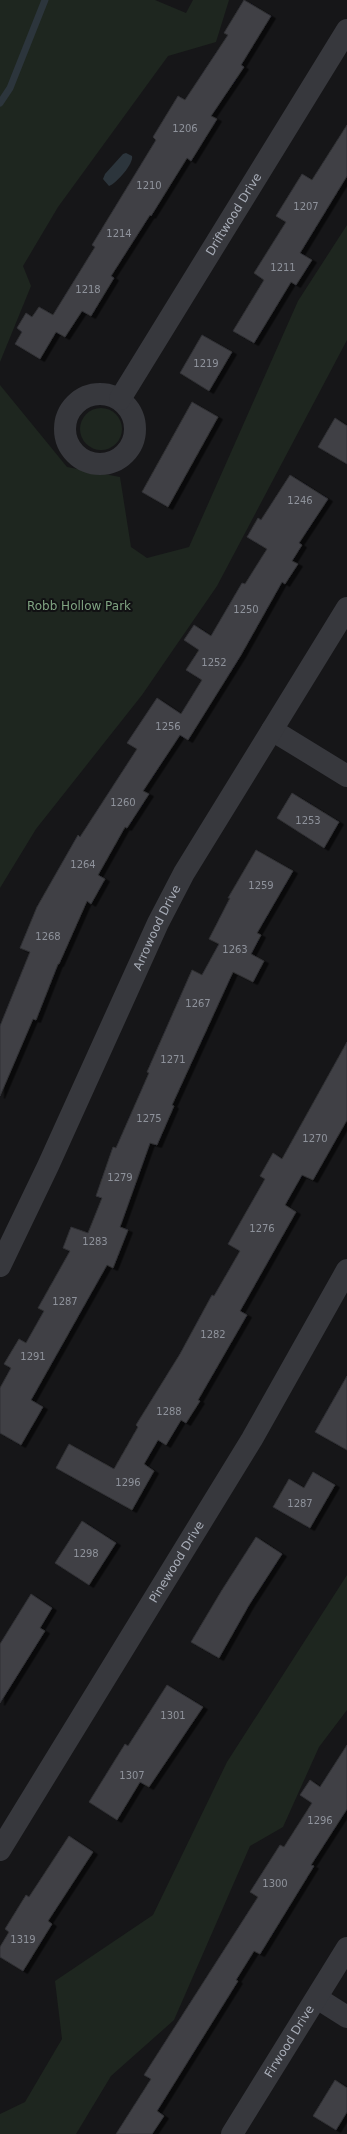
<svg xmlns="http://www.w3.org/2000/svg" width="347" height="2134" font-family="'DejaVu Sans',sans-serif">
  <style>
    .green { fill: #1e261f }
    .water { fill: #2c353c }
    .lines { fill: none; stroke-linecap: round; stroke-linejoin: round }
    .stream { stroke: #2c353c; stroke-width: 7 }
    .building { fill: #404145; stroke: #303034; filter: url(#shadow) }
    .street { stroke: #37383d; stroke-width: 22 }
    .labels { text-anchor: middle; stroke-width: 4; stroke-linejoin: round; paint-order: stroke }
    .number-label { font-size: 10px; fill: #8e929b }
    .street-label { font-size: 12px; fill: #a8adb8; stroke: #111113 }
    .park-label { font-size: 12px; fill: #7fa381; stroke: #111113 }
  </style>
  <defs>
    <filter id="shadow"><feDropShadow dx="4.5" dy="2.5" stdDeviation="0" flood-color="#0009"/></filter>
  </defs>
  <rect width="100%" height="100%" fill="#161618"/>
  <!-- green -->
  <g class="green">
    <path d="M0 0H155L186 13 193 0H229L216 42 168 56 58 207 23 266 31 286 0 362Z"/>
    <path d="M347 225V340L217 586 142 695 36 829 0 888V385L67 467 120 477 131 547 147 558 189 547 298 301Z"/>
    <circle cx="101" cy="429" r="21"/>
    <path d="M347 1575V1710L319 1747 283 1827 250 1846 174 2020 111 2076 76 2134H0V2114L25 2102 62 2039 55 1981 153 1915 227 1762Z"/>
  </g>
  <!-- water -->
  <path class="water" d="M126 153 132 156C134 163 117 183 109 186L103 179 105 174 123 154Z"/>
  <g class="lines">
    <!-- stream -->
    <path class="stream" d="M0 103 10 88 45 0"/>
  </g>
  <!-- building -->
  <g class="building">
    <path d="M244 0 271 16 241 65 244 67 211 116 217 119 191 161 187 158 151 216 150 215 111 276 114 278 91 316 82 311 65 337 56 332 40 359 15 344 22 332 17 328 26 313 32 317 39 307 53 315 95 247 92 245 156 140 153 137 178 96 185 100 228 35 224 33Z"/>
    <path d="M347 125V176L300 253 312 260 296 285 291 282 254 343 233 331 264 280 254 273 286 222 276 216 302 174 312 180Z"/>
    <path d="M202 335 232 352 209 391 180 373Z"/>
    <path d="M192 402 218 417 168 507 142 492Z"/>
    <path d="M335 418 347 426V464L318 447Z"/>
    <path d="M290 475 328 499 299 543 302 545 292 561 298 564 285 584 282 582 241 655 188 740 180 735 143 791 149 794 127 828 125 827 98 875 105 879 91 904 87 901 59 964H58L36 1020 33 1019 0 1096V1026L30 952 20 948 37 907 78 835 80 837 137 749 127 743 157 698 181 714 202 680 186 670 199 650 184 640 194 625 211 636 242 583 245 584 267 549 247 537 258 518 261 520Z"/>
    <path d="M292 793 339 822 324 848 277 818Z"/>
    <path d="M256 850 293 871 257 933 261 935 251 954 264 961 253 982 233 972 172 1105 174 1106 157 1145 150 1143 120 1227 128 1230 113 1268 107 1265 31 1400 43 1407 21 1445 0 1433V1388L11 1368 4 1364 19 1339 26 1343 44 1311 38 1308 70 1251 63 1248 71 1227 88 1233 102 1198 96 1196 113 1147 116 1148 149 1073 147 1072 192 970 202 975 219 944 209 939 230 898H228Z"/>
    <path d="M347 1042V1120L313 1180 302 1175 285 1205 296 1212 240 1311 247 1315 198 1400 200 1401 186 1423 181 1420 166 1445 158 1440 144 1464 154 1471 132 1510 56 1468 69 1444 114 1469 138 1427 136 1425 180 1354 212 1295 214 1296 240 1251 228 1244 265 1179 260 1176 273 1153 282 1159Z"/>
    <path d="M347 1376V1450L315 1432Z"/>
    <path d="M313 1472 335 1485 310 1528 273 1507 289 1479 304 1488Z"/>
    <path d="M82 1521 116 1543 89 1585 55 1563Z"/>
    <path d="M256 1537 282 1554 249 1605 219 1658 191 1642 222 1590Z"/>
    <path d="M31 1594 52 1608 40 1628 45 1631 0 1703V1644Z"/>
    <path d="M167 1685 203 1707 149 1787 140 1782 117 1820 89 1802 125 1744 128 1746Z"/>
    <path d="M347 1745V1809L311 1865 314 1866 260 1954 254 1951 236 1980 238 1981 157 2111 164 2116 152 2134H116L151 2079 144 2075 258 1897 250 1892 280 1845 284 1847 312 1803 300 1795 310 1780 320 1787Z"/>
    <path d="M69 1836 93 1852 48 1921 52 1924 23 1971 0 1957V1947L9 1932 5 1929 26 1895 29 1897Z"/>
    <path d="M335 2080 347 2088V2112L336 2130 313 2116Z"/>
  </g>
  <g class="lines">
    <!-- street -->
    <g class="street">
      <circle cx="100" cy="429" r="35"/>
      <path id="s1" d="M120 399 347 30"/>
      <path d="M272 730 347 776"/>
      <path id="s2" d="M0 1266 48 1166 158 923 184 873 347 608"/>
      <path id="s3" d="M0 1850 252 1439 347 1270"/>
      <path d="M317 1998 347 2017"/>
      <path id="s4" d="M232 2134 347 1948"/>
    </g>
  </g>
  <g class="labels">
    <!-- number labels -->
    <g class="number-label">
      <text x="185" y="132">1206</text>
      <text x="149" y="189">1210</text>
      <text x="306" y="210">1207</text>
      <text x="119" y="237">1214</text>
      <text x="283" y="271">1211</text>
      <text x="88" y="293">1218</text>
      <text x="206" y="367">1219</text>
      <text x="300" y="504">1246</text>
      <text x="246" y="613">1250</text>
      <text x="214" y="666">1252</text>
      <text x="168" y="730">1256</text>
      <text x="123" y="806">1260</text>
      <text x="308" y="824">1253</text>
      <text x="83" y="868">1264</text>
      <text x="261" y="889">1259</text>
      <text x="48" y="940">1268</text>
      <text x="235" y="953">1263</text>
      <text x="198" y="1007">1267</text>
      <text x="173" y="1063">1271</text>
      <text x="149" y="1122">1275</text>
      <text x="315" y="1142">1270</text>
      <text x="120" y="1181">1279</text>
      <text x="262" y="1232">1276</text>
      <text x="95" y="1245">1283</text>
      <text x="65" y="1305">1287</text>
      <text x="213" y="1338">1282</text>
      <text x="33" y="1360">1291</text>
      <text x="169" y="1415">1288</text>
      <text x="128" y="1486">1296</text>
      <text x="300" y="1507">1287</text>
      <text x="86" y="1557">1298</text>
      <text x="173" y="1719">1301</text>
      <text x="132" y="1779">1307</text>
      <text x="320" y="1824">1296</text>
      <text x="275" y="1887">1300</text>
      <text x="23" y="1943">1319</text>
    </g>
    <!-- street labels -->
    <g class="street-label">
      <text dy="4" stroke="none"><textPath href="#s1" startOffset="217">Driftwood Drive</textPath></text>
      <text dy="4" stroke="none"><textPath href="#s2" startOffset="373">Arrowood Drive</textPath></text>
      <text dy="4" stroke="none"><textPath href="#s3" startOffset="338">Pinewood Drive</textPath></text>
      <text dy="4" stroke="none"><textPath href="#s4" startOffset="109">Firwood Drive</textPath></text>
    </g>
    <!-- park labels -->
    <g class="park-label">
      <text x="79" y="610">Robb Hollow Park</text>
    </g>
  </g>
</svg>
